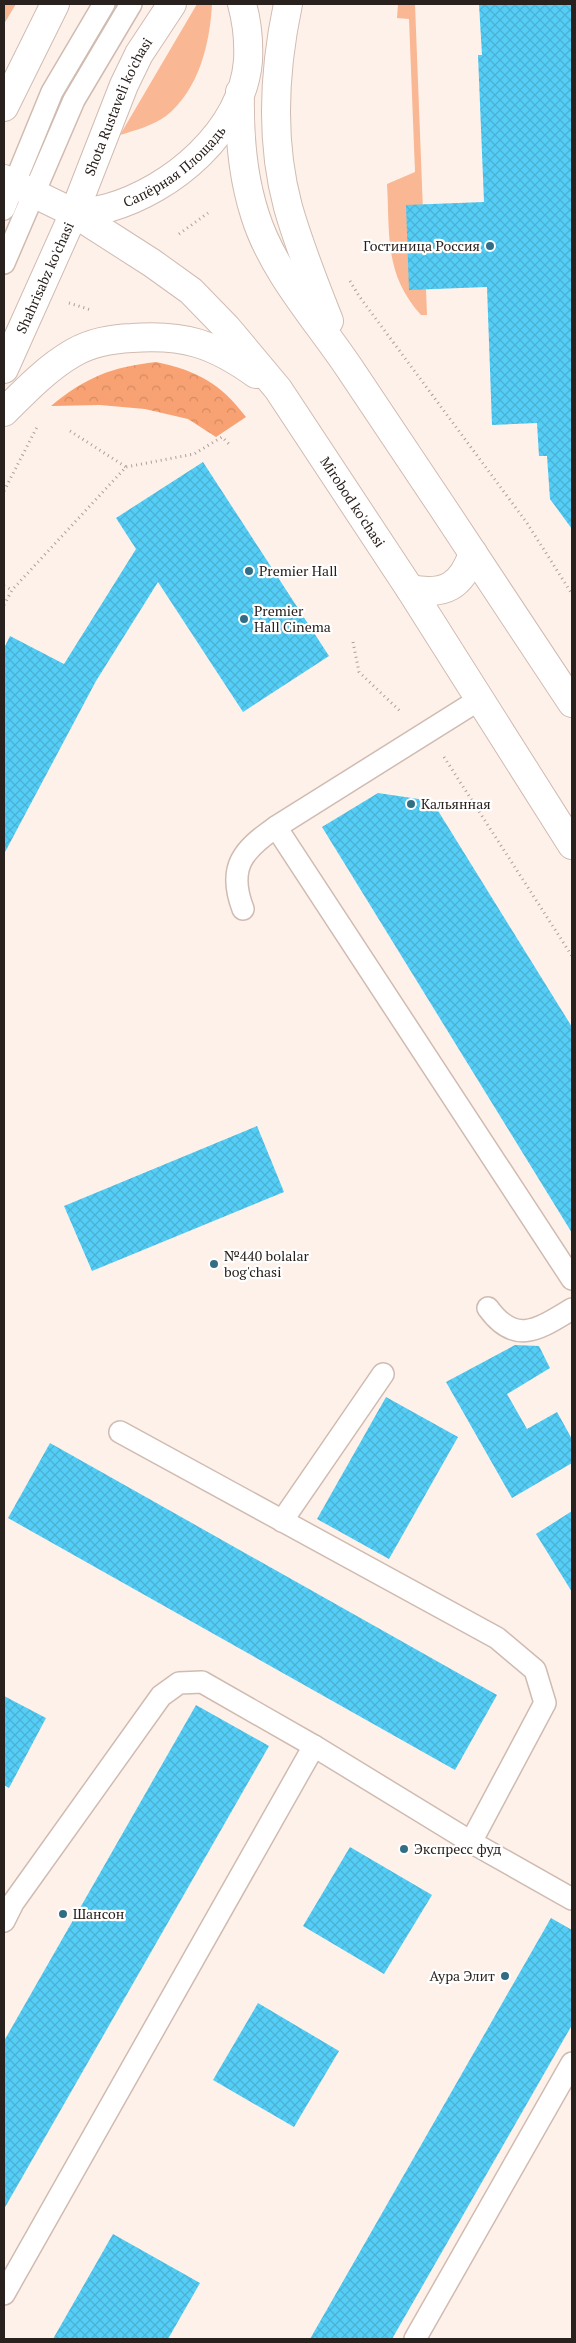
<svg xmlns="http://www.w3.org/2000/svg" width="576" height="2343" font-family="'PT Serif',serif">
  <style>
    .grass { fill: #f9b793 }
    .forest { fill: url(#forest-crowns) }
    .building { fill: url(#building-cross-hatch) }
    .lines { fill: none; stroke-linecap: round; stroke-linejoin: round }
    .lane-casing { stroke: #d0bbb1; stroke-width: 24 }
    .primary-casing { stroke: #d0bbb1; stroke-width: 30 }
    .path { stroke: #aba09a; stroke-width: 3; stroke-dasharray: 1 4; stroke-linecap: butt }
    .lane { stroke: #fff; stroke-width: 21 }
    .primary { stroke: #fff; stroke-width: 28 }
    .poi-dot { fill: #316e84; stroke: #fff; stroke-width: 2 }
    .labels { text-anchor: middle; stroke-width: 4.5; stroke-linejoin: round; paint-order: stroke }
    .street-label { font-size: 14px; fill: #29211d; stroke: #fff }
    .poi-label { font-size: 14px; fill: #29211d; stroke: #fff; text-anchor: start }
  </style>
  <defs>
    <pattern id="forest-crowns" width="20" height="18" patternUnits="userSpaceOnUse" patternTransform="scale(1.25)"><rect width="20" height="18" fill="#f8a172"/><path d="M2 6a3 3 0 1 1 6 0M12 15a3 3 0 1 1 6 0" fill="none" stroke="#d58a62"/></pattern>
    <pattern id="building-cross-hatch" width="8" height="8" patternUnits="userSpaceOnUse" patternTransform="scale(1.25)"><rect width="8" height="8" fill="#55cef7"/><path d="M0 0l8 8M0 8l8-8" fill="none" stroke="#4ab1d3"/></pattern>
  </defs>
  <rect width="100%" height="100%" fill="#fef1ea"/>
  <!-- grass -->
  <g class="grass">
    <path d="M4 4H16L4 24Z"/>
    <path d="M197 4H212C210 43 199 90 166 116 152 126 136 130 120 135Z"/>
    <path d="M398 4H415L427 315H421C384 274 390 235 387 184L415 172 409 19 397 18Z"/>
  </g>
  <!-- forest -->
  <path class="forest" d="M156 362C198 371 220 383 246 417L216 437 188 419 145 409 100 405 51 406C86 377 112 367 156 362Z"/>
  <!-- building -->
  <g class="building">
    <path d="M479 4H572V529L550 499 547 456H539L537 423 492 425 487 287 409 290 406 205 484 202 478 55H482Z"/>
    <path d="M203 462 329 656 243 712 158 582 96 681 4 854V648L10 636 64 664 136 549 116 518Z"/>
    <path d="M378 793 432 801 572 1027V1233L322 827Z"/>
    <path d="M257 1126 284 1192 92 1271 64 1206Z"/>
    <path d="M515 1345 539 1346 550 1368 507 1394 527 1429 557 1412 572 1439V1463L512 1498 446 1382Z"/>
    <path d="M386 1397 458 1437 389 1559 317 1519Z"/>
    <path d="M50 1443 497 1695 455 1770 8 1518Z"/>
    <path d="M572 1511V1592L536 1534Z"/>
    <path d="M4 1696 46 1718 9 1788 4 1785Z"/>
    <path d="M196 1705 269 1746 4 2209V2041Z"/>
    <path d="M350 1847 432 1895 384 1974 303 1926Z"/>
    <path d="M551 1918 572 1930V2025L392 2339H310Z"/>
    <path d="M258 2003 339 2051 294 2127 213 2080Z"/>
    <path d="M113 2234 200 2283 168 2339H53Z"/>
  </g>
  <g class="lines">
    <!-- lane casing -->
    <g class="lane-casing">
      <g id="lane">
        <path d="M4 209 52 92 104 4"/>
        <path d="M4 263 74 100 131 4"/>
        <path d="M276 827 480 699"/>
        <path d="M243 909C227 867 243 850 276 827L572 1279"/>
        <path d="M488 1308C516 1347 540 1328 572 1309"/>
        <path d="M120 1432 497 1638 535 1670 545 1703 471 1842"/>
        <path d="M282 1521 383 1374"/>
        <path d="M4 1921 13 1903 161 1696 179 1683 202 1682 314 1746 471 1842 572 1899"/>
        <path d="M4 2294 314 1746"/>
        <path d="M415 2339 572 2063"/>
      </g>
    </g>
    <!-- primary casing -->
    <g class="primary-casing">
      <g id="primary">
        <path d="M288 4C274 70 270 140 288 207 299 246 314 283 329 321"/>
        <path d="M240 92C239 134 242 175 255 215 273 273 319 322 352 372 426 482 499 592 572 703"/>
        <path d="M4 107 55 4"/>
        <path id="s1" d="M4 179 74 213 152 263 191 291 227 328 278 389 410 589 572 845"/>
        <path id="s2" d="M74 213C85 212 97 211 108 208 172 190 242 131 248 61 249 42 247 22 242 4"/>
        <path id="s3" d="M4 369 74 213 124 85 139 54 172 4"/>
        <path d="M4 412C25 391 47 368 73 353 92 342 111 339 132 338 184 334 214 344 256 374"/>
        <path d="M410 589C445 596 462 586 473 553"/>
      </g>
    </g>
    <!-- path -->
    <g class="path">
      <path d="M179 234 208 213"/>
      <path d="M350 281 359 296 527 523 572 594"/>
      <path d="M69 303 91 310"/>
      <path d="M70 431 126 467"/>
      <path d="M4 491 38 425"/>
      <path d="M4 586 12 590"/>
      <path d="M4 605 12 590 126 467 194 454 222 437 230 445"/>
      <path d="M353 642 359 672 402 713"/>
      <path d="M444 757 572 956"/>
    </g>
    <!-- lane -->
    <use href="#lane" class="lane"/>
    <!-- primary -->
    <use href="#primary" class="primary"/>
  </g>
  <!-- markers -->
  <g class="poi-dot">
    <circle cx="490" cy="246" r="5"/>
    <circle cx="249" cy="571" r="5"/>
    <circle cx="244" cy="619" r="5"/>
    <circle cx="411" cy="804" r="5"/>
    <circle cx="214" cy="1264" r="5"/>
    <circle cx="404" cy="1849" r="5"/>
    <circle cx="63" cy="1914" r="5"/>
    <circle cx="505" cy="1976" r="5"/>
  </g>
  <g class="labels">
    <!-- street labels -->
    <g class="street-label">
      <text dy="5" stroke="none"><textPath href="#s3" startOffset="286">Shota Rustaveli ko'chasi</textPath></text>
      <text dy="5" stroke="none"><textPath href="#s2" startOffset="114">Сапёрная Площадь</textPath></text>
      <text dy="5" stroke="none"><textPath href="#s3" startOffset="100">Shahrisabz ko'chasi</textPath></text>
      <text dy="5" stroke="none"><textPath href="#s1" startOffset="485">Mirobod ko'chasi</textPath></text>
    </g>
    <!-- poi labels -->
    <g class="poi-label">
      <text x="480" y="251" text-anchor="end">Гостиница Россия</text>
      <text x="259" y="576">Premier Hall</text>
      <text x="254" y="616">Premier<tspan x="254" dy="16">Hall Cinema</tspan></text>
      <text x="421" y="809">Кальянная</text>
      <text x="224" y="1261">№440 bolalar<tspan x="224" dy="16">bog'chasi</tspan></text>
      <text x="414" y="1854">Экспресс фуд</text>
      <text x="73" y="1919">Шансон</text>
      <text x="495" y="1981" text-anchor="end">Аура Элит</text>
    </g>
  </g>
  <!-- border -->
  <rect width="576" height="2343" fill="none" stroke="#29211d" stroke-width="10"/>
</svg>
